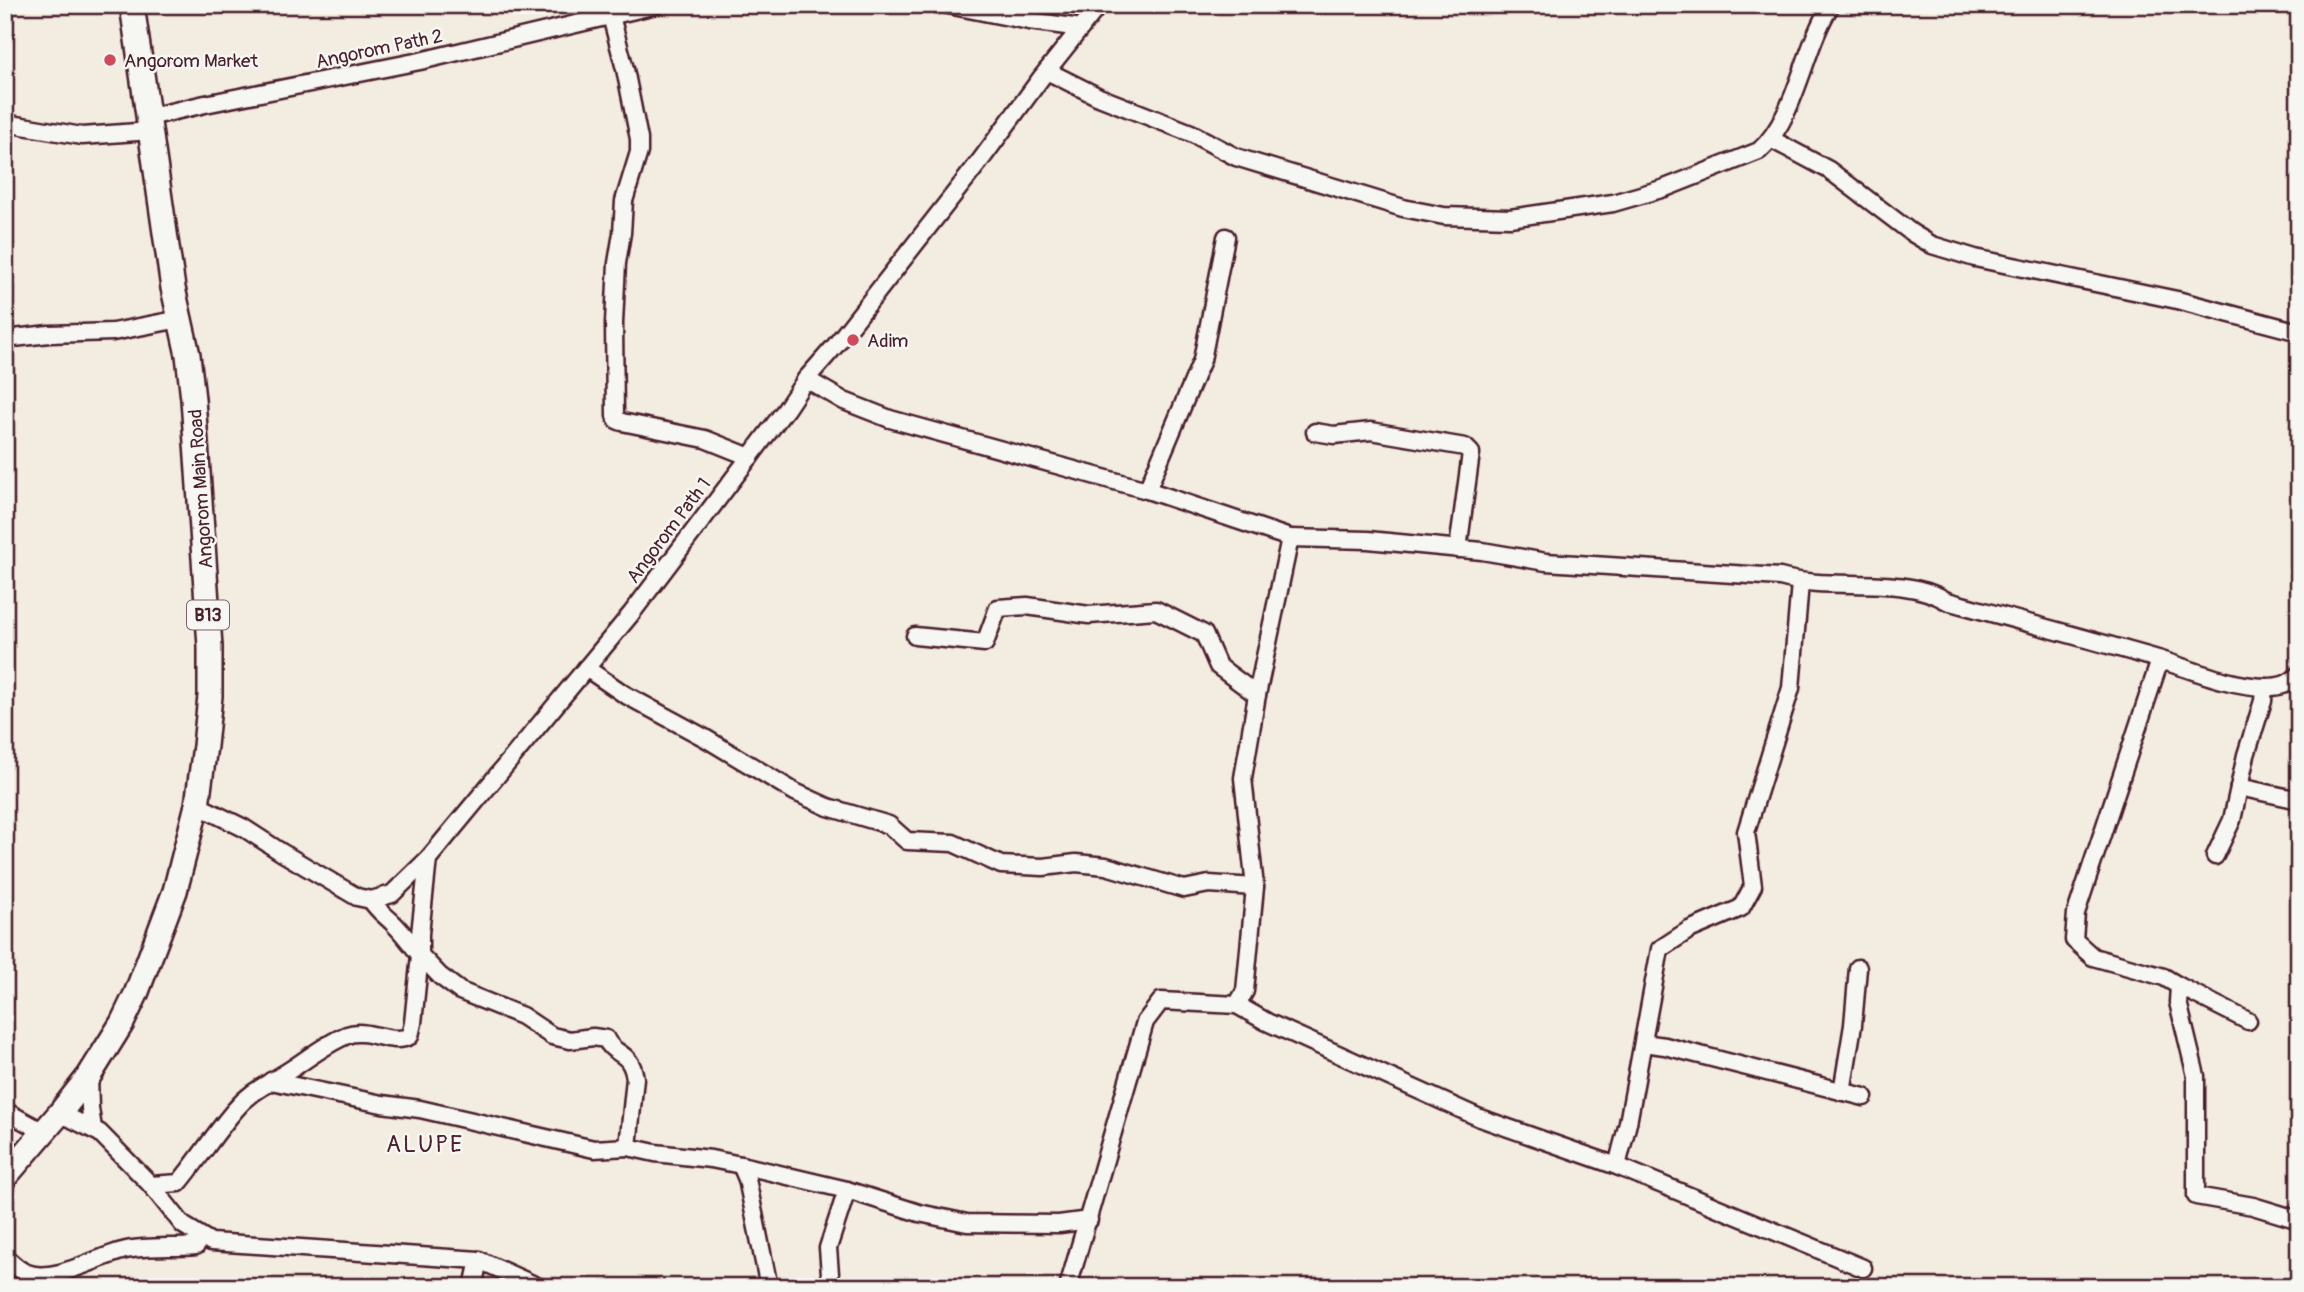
<svg xmlns="http://www.w3.org/2000/svg" width="2304" height="1292" font-family="Pangolin,sans-serif">
  <style>
    .lines { fill: none; stroke-linecap: round; stroke-linejoin: round }
    .minor-casing { stroke: #4a1f2b; stroke-width: 21 }
    .highway-casing { stroke: #4a1f2b; stroke-width: 28 }
    .minor { stroke: #f6f6f2; stroke-width: 16 }
    .highway { stroke: #f6f6f2; stroke-width: 23 }
    .poi-dot { fill: #d1495b; stroke: #f6f6f2; stroke-width: 2.5 }
    .labels { text-anchor: middle; stroke-width: 5; stroke-linejoin: round; paint-order: stroke }
    .shield { fill: #f6f6f2; stroke: #7e6067; stroke-width: 2 }
    .shield-label { font-size: 18px; font-weight: bold; fill: #4a1f2b }
    .street-label { font-size: 19px; fill: #4a1f2b; stroke: #f6f6f2 }
    .poi-label { font-size: 19px; fill: #4a1f2b; stroke: #f6f6f2; text-anchor: start }
    .quarter-label { font-size: 23px; letter-spacing: 2px; fill: #4a1f2b; stroke: #f6f6f2 }
  </style>
  <rect width="100%" height="100%" fill="#f3ece0"/>
  <filter id="ink" filterUnits="userSpaceOnUse"><feTurbulence type="fractalNoise" baseFrequency=".0143" numOctaves="2"/><feDisplacementMap in="SourceGraphic" scale="14" xChannelSelector="R" yChannelSelector="G"/><feConvolveMatrix kernelMatrix="1 2 1 2 8 2 1 2 1" color-interpolation-filters="sRGB"/></filter>
  <g filter="url(#ink)">
    <g class="lines">
      <!-- minor casing -->
      <g class="minor-casing">
        <g id="minor">
          <path d="M948 5 1029 21 1081 28"/>
          <path d="M611 16 625 69 639 139V152L624 201 622 233 617 263 614 323 615 416 617 420 622 422 705 439 750 457"/>
          <path d="M1047 71 1099 97 1191 133 1236 157 1403 208 1444 216 1510 218 1613 203 1665 188 1759 151C1797 117 1803 48 1831 5"/>
          <path d="M149 117 205 104 420 61 656 5"/>
          <path d="M5 123 82 136 151 131"/>
          <path d="M1771 139 1829 170 1912 233 1932 245 1975 258 2177 300 2299 332"/>
          <path d="M5 339 49 334 113 332 180 319"/>
          <path d="M806 379 844 401 890 419 1147 490 1290 538 1257 695 1243 778 1255 887 1245 991 1237 1005 1161 1001 1145 1022 1068 1287"/>
          <path d="M1315 432 1334 435 1371 431 1465 447 1471 453 1458 549"/>
          <path d="M1147 490 1202 360 1226 237"/>
          <path d="M1290 538 1368 540 1482 551 1546 562 1780 577C1832 592 1901 573 1947 601 2017 620 2088 639 2158 659 2193 670 2228 686 2266 687 2280 687 2289 685 2299 674"/>
          <path d="M915 636 985 643 998 608 1027 606 1089 615 1156 610 1204 634 1218 666 1257 695"/>
          <path d="M2160 660 2076 913 2074 940 2093 957 2164 977 2179 986 2178 1002 2196 1076V1196L2253 1206 2299 1220"/>
          <path d="M586 668 624 694 705 738 795 792 828 807 889 825 907 841 953 843 1001 865 1043 867 1076 863 1106 866 1184 889 1209 884 1255 887"/>
          <path d="M2239 787 2299 800"/>
          <path d="M197 805 244 828 281 852 357 897 371 900 392 894 428 859 631 614 786 409 806 379 835 346 980 161 1041 78 1099 5"/>
          <path d="M2215 856 2232 820 2246 755 2263 701 2264 687"/>
          <path d="M428 859 420 934V955L440 976 460 991 522 1016 552 1036 570 1040 593 1037 606 1039C614 1057 630 1049 635 1078L628 1147 655 1153 711 1159 741 1165 847 1190 919 1213 967 1223 1059 1224 1089 1220"/>
          <path d="M2179 986 2248 1021"/>
          <path d="M1237 1005 1267 1022 1480 1118 1617 1166 1863 1268"/>
          <path d="M1643 1043 1665 1046 1864 1097"/>
          <path d="M89 1076 90 1108 93 1129"/>
          <path d="M271 1081 382 1104 420 1109 594 1149 628 1147"/>
          <path d="M1842 1092 1853 1025 1858 968"/>
          <path d="M5 1111 44 1132"/>
          <path d="M60 1113 100 1133 151 1185 179 1183C199 1159 215 1133 235 1110 249 1093 264 1086 282 1075 304 1062 323 1045 347 1035 367 1027 391 1046 410 1036L413 1023 420 955C412 945 404 934 394 924 385 915 378 911 371 900"/>
          <path d="M741 1165 747 1179 769 1287"/>
          <path d="M1617 1166 1628 1123 1660 949 1689 930 1741 908 1753 886 1746 832 1791 688 1800 583"/>
          <path d="M151 1185 183 1225 211 1242 479 1260 539 1287"/>
          <path d="M5 1257C12 1263 18 1270 27 1273 54 1284 98 1256 126 1250 148 1246 173 1248 196 1246"/>
          <path d="M473 1287 479 1260"/>
          <path d="M831 1287 828 1248 847 1190"/>
        </g>
      </g>
      <!-- highway casing -->
      <g class="highway-casing">
        <path id="highway" d="M5 1177 60 1113 89 1076 122 1023 136 994 175 891 197 805 205 746 210 696V646L193 399 188 355 173 288 132 5"/>
      </g>
      <!-- minor -->
      <use href="#minor" class="minor"/>
      <!-- highway -->
      <use href="#highway" class="highway"/>
    </g>
  </g>
  <!-- markers -->
  <g class="poi-dot">
    <circle cx="110" cy="60" r="7"/>
    <circle cx="853" cy="340" r="7"/>
  </g>
  <g class="labels">
    <!-- shield labels -->
    <rect class="shield" x="187" y="600.5" width="42" height="29" rx="5"/>
    <g class="shield-label">
      <text x="208" y="621">B13</text>
    </g>
    <!-- street labels -->
    <g class="street-label">
      <text transform="translate(379 48) rotate(-12)" y="7">Angorom Path 2</text>
      <text transform="translate(200 489) rotate(-94)" y="7">Angorom Main Road</text>
      <text transform="translate(668 530) rotate(-53)" y="7">Angorom Path 1</text>
    </g>
    <!-- poi labels -->
    <g class="poi-label">
      <text x="124" y="67">Angorom Market</text>
      <text x="867" y="347">Adim</text>
    </g>
    <!-- quarter labels -->
    <g class="quarter-label">
      <text x="425" y="1152">ALUPE</text>
    </g>
  </g>
  <!-- margin -->
  <rect width="2304" height="1292" fill="none" stroke="#f6f6f2" stroke-width="28"/>
  <rect x="14" y="14" width="2276" height="1264" fill="none" stroke="#4a1f2b" stroke-width="2.5" filter="url(#ink)"/>
</svg>
